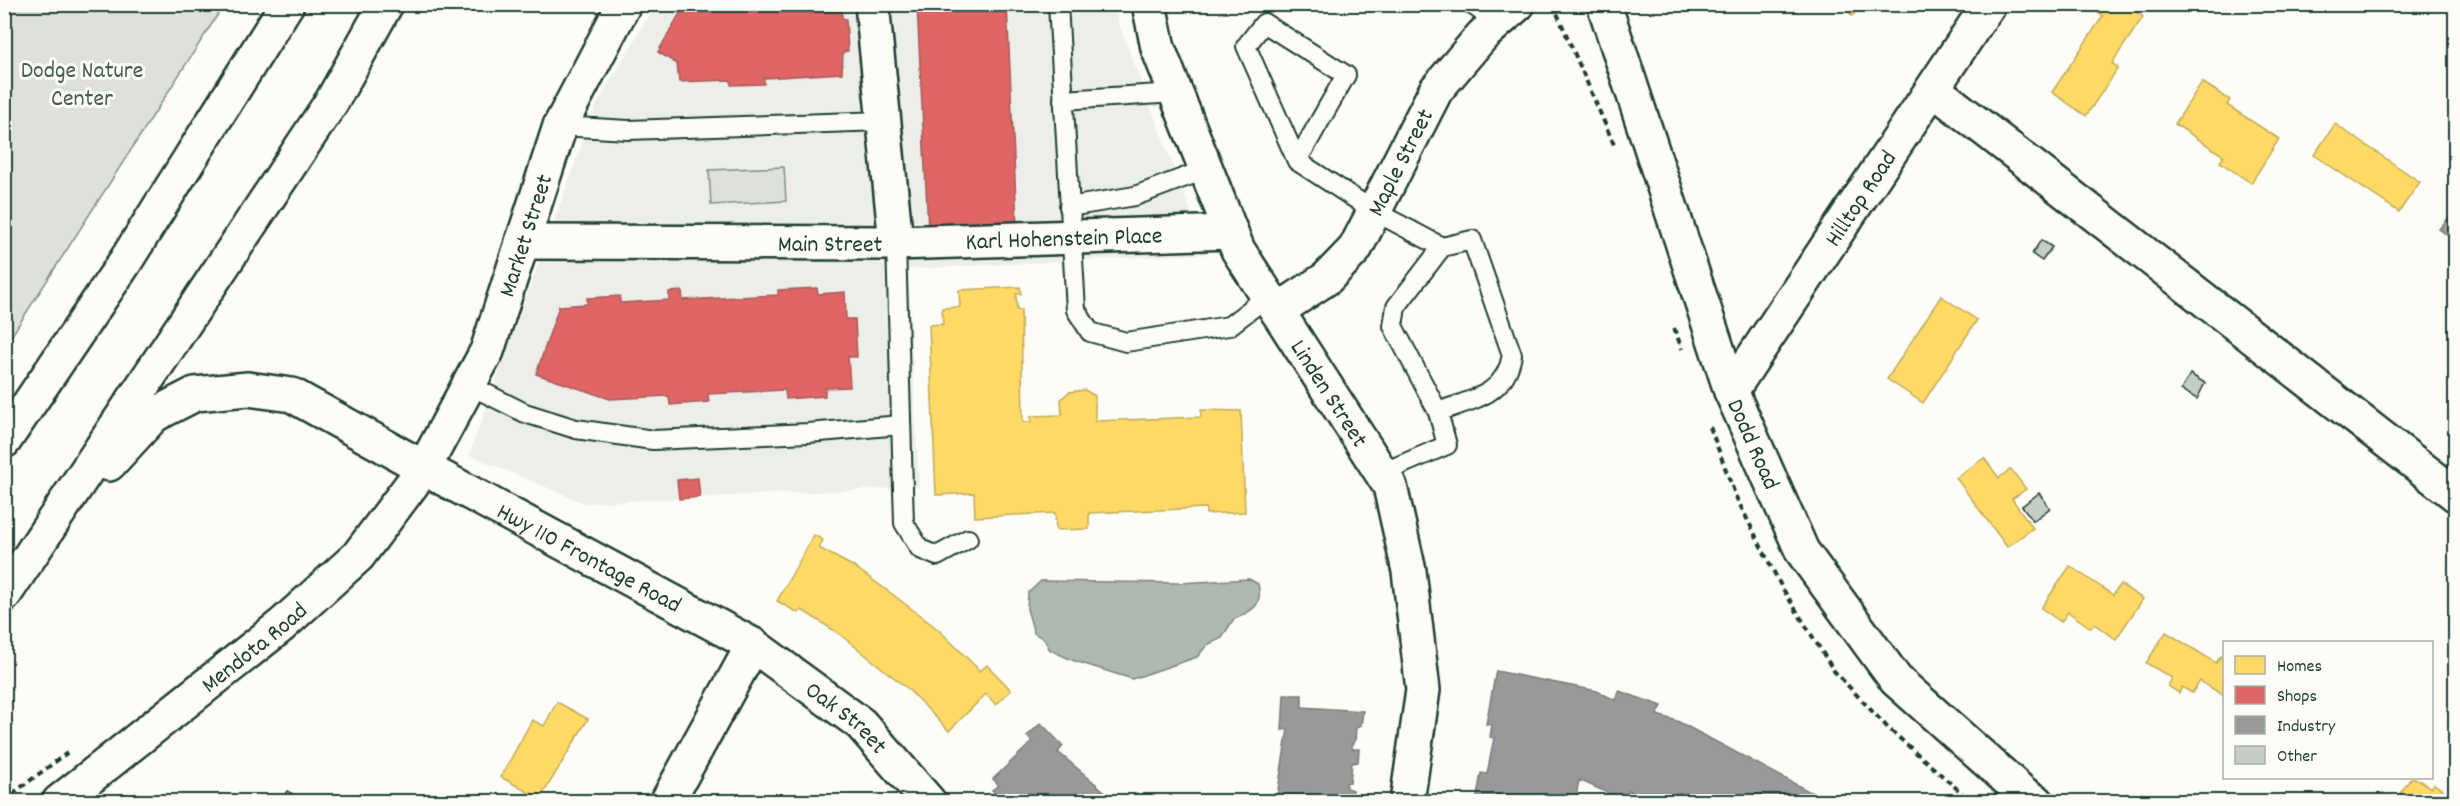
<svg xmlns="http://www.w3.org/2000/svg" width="2460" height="806" font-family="Dekko,sans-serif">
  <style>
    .built { fill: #eceee9 }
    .green { fill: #dde0db; stroke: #7e8e88; stroke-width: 1.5 }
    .water { fill: #aeb8b1; stroke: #75877f; stroke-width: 1.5 }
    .homes { fill: #ffd966; stroke: #bcaa57; stroke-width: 1.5 }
    .shops { fill: #e06666; stroke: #a65a57; stroke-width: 1.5 }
    .industry { fill: #999; stroke: #747d7b; stroke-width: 1.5 }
    .building { fill: #c6cdc7; stroke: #1f3d34; stroke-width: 1.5 }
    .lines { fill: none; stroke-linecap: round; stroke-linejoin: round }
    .service-casing { stroke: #1f3d34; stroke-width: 22 }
    .minor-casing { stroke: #1f3d34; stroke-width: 38 }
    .tertiary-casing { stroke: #1f3d34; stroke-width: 38 }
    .secondary-casing { stroke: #1f3d34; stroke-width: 38 }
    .trunk-casing { stroke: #1f3d34; stroke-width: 38 }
    .path { stroke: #1f3d34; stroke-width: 4; stroke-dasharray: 6 4.5; stroke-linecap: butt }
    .service { stroke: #fdfcf7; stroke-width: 18 }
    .minor { stroke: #fdfcf7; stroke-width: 33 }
    .tertiary { stroke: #fdfcf7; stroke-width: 33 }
    .secondary { stroke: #fdfcf7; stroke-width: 33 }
    .trunk { stroke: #fdfcf7; stroke-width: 33 }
    .labels { text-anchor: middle; stroke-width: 6; stroke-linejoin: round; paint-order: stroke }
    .park-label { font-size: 24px; fill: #455e55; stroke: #fdfcf7 }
    .street-label { font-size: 24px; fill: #1f3d34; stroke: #fdfcf7 }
  </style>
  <rect width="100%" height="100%" fill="#fdfcf7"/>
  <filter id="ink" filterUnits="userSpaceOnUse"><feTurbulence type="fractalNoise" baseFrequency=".0167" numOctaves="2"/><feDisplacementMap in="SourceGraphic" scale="12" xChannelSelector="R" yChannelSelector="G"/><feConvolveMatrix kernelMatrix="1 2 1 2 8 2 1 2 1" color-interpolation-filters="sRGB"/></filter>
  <g filter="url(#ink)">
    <!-- built -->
    <path class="built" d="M655 5H1116L1118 22 1207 254 908 269 919 487 584 503 469 455 596 106Z"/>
    <!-- green -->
    <g class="green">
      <path d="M5 4 224 5 5 346 4 5Z"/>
      <path d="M784 167 786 201 711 205 709 170Z"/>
    </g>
    <!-- water -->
    <path class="water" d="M1249 579 1258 584C1264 609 1249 611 1233 620L1222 638 1207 645 1197 657 1132 679 1072 660 1050 650 1044 639 1034 633 1027 609 1028 593 1041 581 1180 583Z"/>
    <!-- homes -->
    <g class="homes">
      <path d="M1842 4H1864L1852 16Z"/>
      <path d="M2100 4H2125L2143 17 2112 63 2118 68 2086 116 2052 92 2103 16 2095 11Z"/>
      <path d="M2202 82 2230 100 2227 105 2279 139 2251 183 2220 162 2224 156 2175 124Z"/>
      <path d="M2335 124 2420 182 2399 212 2314 155Z"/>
      <path d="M1020 287 1021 294H1016L1017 310H1021L1023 422H1031V416L1062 415 1061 399 1069 392 1085 390 1095 396V421L1201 417V410L1241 411 1245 512 1206 514V508L1089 513V529L1056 530 1055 513 975 517 974 493 936 495 929 325 943 324 942 308 960 307 959 290Z"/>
      <path d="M1941 296 1977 320 1923 403 1887 379Z"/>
      <path d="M1984 458 1999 478 2011 469 2026 489 2012 499 2033 528 2007 547 1956 478Z"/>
      <path d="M814 535 823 540 819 548 856 568 892 594 939 630 980 671 987 665 1011 690 996 705 986 694 949 731 907 688 838 633 802 610 798 613 777 601Z"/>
      <path d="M2070 566 2113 595 2120 584 2143 599 2116 639 2094 624 2091 628 2068 612 2061 622 2041 608Z"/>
      <path d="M2166 632 2216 663 2221 656 2224 658V696L2200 681 2192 693 2182 687 2179 693 2168 686 2172 678 2146 663Z"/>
      <path d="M557 702 588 719 540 799 501 777 532 720 544 726Z"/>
      <path d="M2411 778H2415L2431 788 2434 784 2449 794 2456 784V802H2394Z"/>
    </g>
    <!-- shops -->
    <g class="shops">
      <path d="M685 4 698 11 703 4H842V18L846 19 848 51 843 52 842 73 764 78V84L731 85V80L679 82 677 64 658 52Z"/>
      <path d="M917 4H1007L1017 224 928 229Z"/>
      <path d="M817 288 818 294 845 292 846 319H855L857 357H848L850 387 825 388V396L786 399 785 390 708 394 709 402 670 405 669 396 610 399 536 374 559 306 587 304V298L620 296V303L669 300V292L682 291 683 300 778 295V290Z"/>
      <path d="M698 478 700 497 679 499 677 480Z"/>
    </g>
    <!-- industry -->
    <g class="industry">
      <path d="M2456 209V242L2439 229Z"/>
      <path d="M1496 671 1597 691 1615 700 1619 691 1662 706 1657 715 1677 721 1818 796 1815 802H1633L1637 795 1629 790 1624 800 1579 780 1575 802H1520L1504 799V802H1476L1481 773 1487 774 1494 738 1490 737 1492 725 1486 724Z"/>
      <path d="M1284 695H1302V707L1363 711 1361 726 1356 728 1355 741 1352 744V749H1359L1358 762 1352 763 1350 782 1346 783V788L1353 790 1351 802H1276L1288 729 1282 730Z"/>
      <path d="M1041 723 1063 746 1058 752 1117 802H1002L992 790 999 785 993 779 1032 742 1027 736Z"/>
    </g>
    <!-- building -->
    <g class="building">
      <path d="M2041 240 2052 247 2042 261 2032 254Z"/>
      <path d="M2190 374 2205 383 2197 399 2181 390Z"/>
      <path d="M2039 493 2050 508 2033 521 2022 506Z"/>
      <path d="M287 791 298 797 295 802H280Z"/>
    </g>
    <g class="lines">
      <!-- service casing -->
      <g class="service-casing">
        <g id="service">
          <path d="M1058 4 1076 310 1090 332 1126 342 1229 326 1268 296"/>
          <path d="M1471 4 1497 22"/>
          <path d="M1063 100 1176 93"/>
          <path d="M560 126 628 130 883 121"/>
          <path d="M1297 161 1346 75 1264 23 1246 46 1297 161 1374 211 1442 247 1472 240 1512 355C1505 396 1472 399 1438 412L1393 326 1396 307 1442 247"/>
          <path d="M1069 207 1135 196 1207 169"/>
          <path d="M896 243 904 523 920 549 937 556 968 539"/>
          <path d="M469 385 525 413 576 429 653 440 808 433 901 425"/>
          <path d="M1382 473 1447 445 1438 412"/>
        </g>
      </g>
      <!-- minor casing -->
      <g class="minor-casing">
        <g id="minor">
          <path d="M872 4 896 243"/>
          <path id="s1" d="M1149 4 1158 48 1238 250 1390 486 1409 571 1423 690 1407 802"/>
          <path d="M1933 89 2456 495"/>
          <path id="s2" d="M522 242 896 243 1231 232"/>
          <path id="s3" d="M1277 311 1327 278 1355 249 1436 90 1482 36 1518 4"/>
          <path id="s4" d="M1731 391 1989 4"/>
          <path id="s5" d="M424 468 753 645 861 724 929 802"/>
          <path d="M667 802 753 645"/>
        </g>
      </g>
      <!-- tertiary casing -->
      <g class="tertiary-casing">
        <g id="tertiary">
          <path id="s6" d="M59 802 282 625 358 556 424 468 487 351 560 126 624 4"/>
        </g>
      </g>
      <!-- secondary casing -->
      <g class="secondary-casing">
        <g id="secondary">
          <path id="s7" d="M1604 4 1731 391 1802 551 1896 680 2024 794 2037 802"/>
        </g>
      </g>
      <!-- trunk casing -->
      <g class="trunk-casing">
        <g id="trunk">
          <path d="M4 441 125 262 287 4"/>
          <path d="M109 464 154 415 195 394 248 389 292 395 424 468"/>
          <path d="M4 595 332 101 386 4"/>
        </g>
      </g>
      <!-- path -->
      <g class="path">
        <path d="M1553 4 1615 147"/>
        <path d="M1674 328 1682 349"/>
        <path d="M1710 427 1736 497 1781 586 1834 671 1888 728 1972 802"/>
        <path d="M4 800 67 753"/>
      </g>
      <!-- service -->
      <use href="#service" class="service"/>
      <!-- minor -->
      <use href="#minor" class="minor"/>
      <!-- tertiary -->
      <use href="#tertiary" class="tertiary"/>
      <!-- secondary -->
      <use href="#secondary" class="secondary"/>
      <!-- trunk -->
      <use href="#trunk" class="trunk"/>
    </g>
  </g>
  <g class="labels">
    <!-- park labels -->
    <g class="park-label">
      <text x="82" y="77">Dodge Nature<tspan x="82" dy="28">Center</tspan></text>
    </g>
    <!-- street labels -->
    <g class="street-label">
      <text dy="8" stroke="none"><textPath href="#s3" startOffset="198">Maple Street</textPath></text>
      <text dy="8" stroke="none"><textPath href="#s4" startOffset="232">Hilltop Road</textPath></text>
      <text dy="8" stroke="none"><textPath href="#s6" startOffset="752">Market Street</textPath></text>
      <text dy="8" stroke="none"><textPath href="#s2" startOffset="542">Karl Hohenstein Place</textPath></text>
      <text dy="8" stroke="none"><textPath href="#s2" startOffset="308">Main Street</textPath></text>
      <text dy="8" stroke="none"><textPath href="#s1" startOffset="432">Linden Street</textPath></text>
      <text dy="8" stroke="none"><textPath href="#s7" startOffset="465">Dodd Road</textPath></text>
      <text dy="8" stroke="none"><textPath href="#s5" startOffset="188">Hwy 110 Frontage Road</textPath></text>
      <text dy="8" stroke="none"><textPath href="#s6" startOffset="249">Mendota Road</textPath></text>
      <text dy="8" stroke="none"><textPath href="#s5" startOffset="492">Oak Street</textPath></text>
    </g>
  </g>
  <!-- margin -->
  <rect width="2460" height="806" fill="none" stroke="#fdfcf7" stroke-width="24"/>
  <rect x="12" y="12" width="2436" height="782" fill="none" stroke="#1f3d34" stroke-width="2" filter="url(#ink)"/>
  <!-- legend -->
  <rect x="2223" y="641" width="210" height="138" fill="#fdfcf7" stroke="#a4b0a9" stroke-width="1.5"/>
  <rect x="2235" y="656" width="30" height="18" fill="#ffd966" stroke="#a4b0a9" stroke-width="1.5"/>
  <text x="2277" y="671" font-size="18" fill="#1f3d34">Homes</text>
  <rect x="2235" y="686" width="30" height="18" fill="#e06666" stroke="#a4b0a9" stroke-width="1.5"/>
  <text x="2277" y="701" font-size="18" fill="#1f3d34">Shops</text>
  <rect x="2235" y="716" width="30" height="18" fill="#999999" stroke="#a4b0a9" stroke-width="1.5"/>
  <text x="2277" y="731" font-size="18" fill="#1f3d34">Industry</text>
  <rect x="2235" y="746" width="30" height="18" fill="#c6cdc7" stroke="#a4b0a9" stroke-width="1.5"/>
  <text x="2277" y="761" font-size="18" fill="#1f3d34">Other</text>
</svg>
